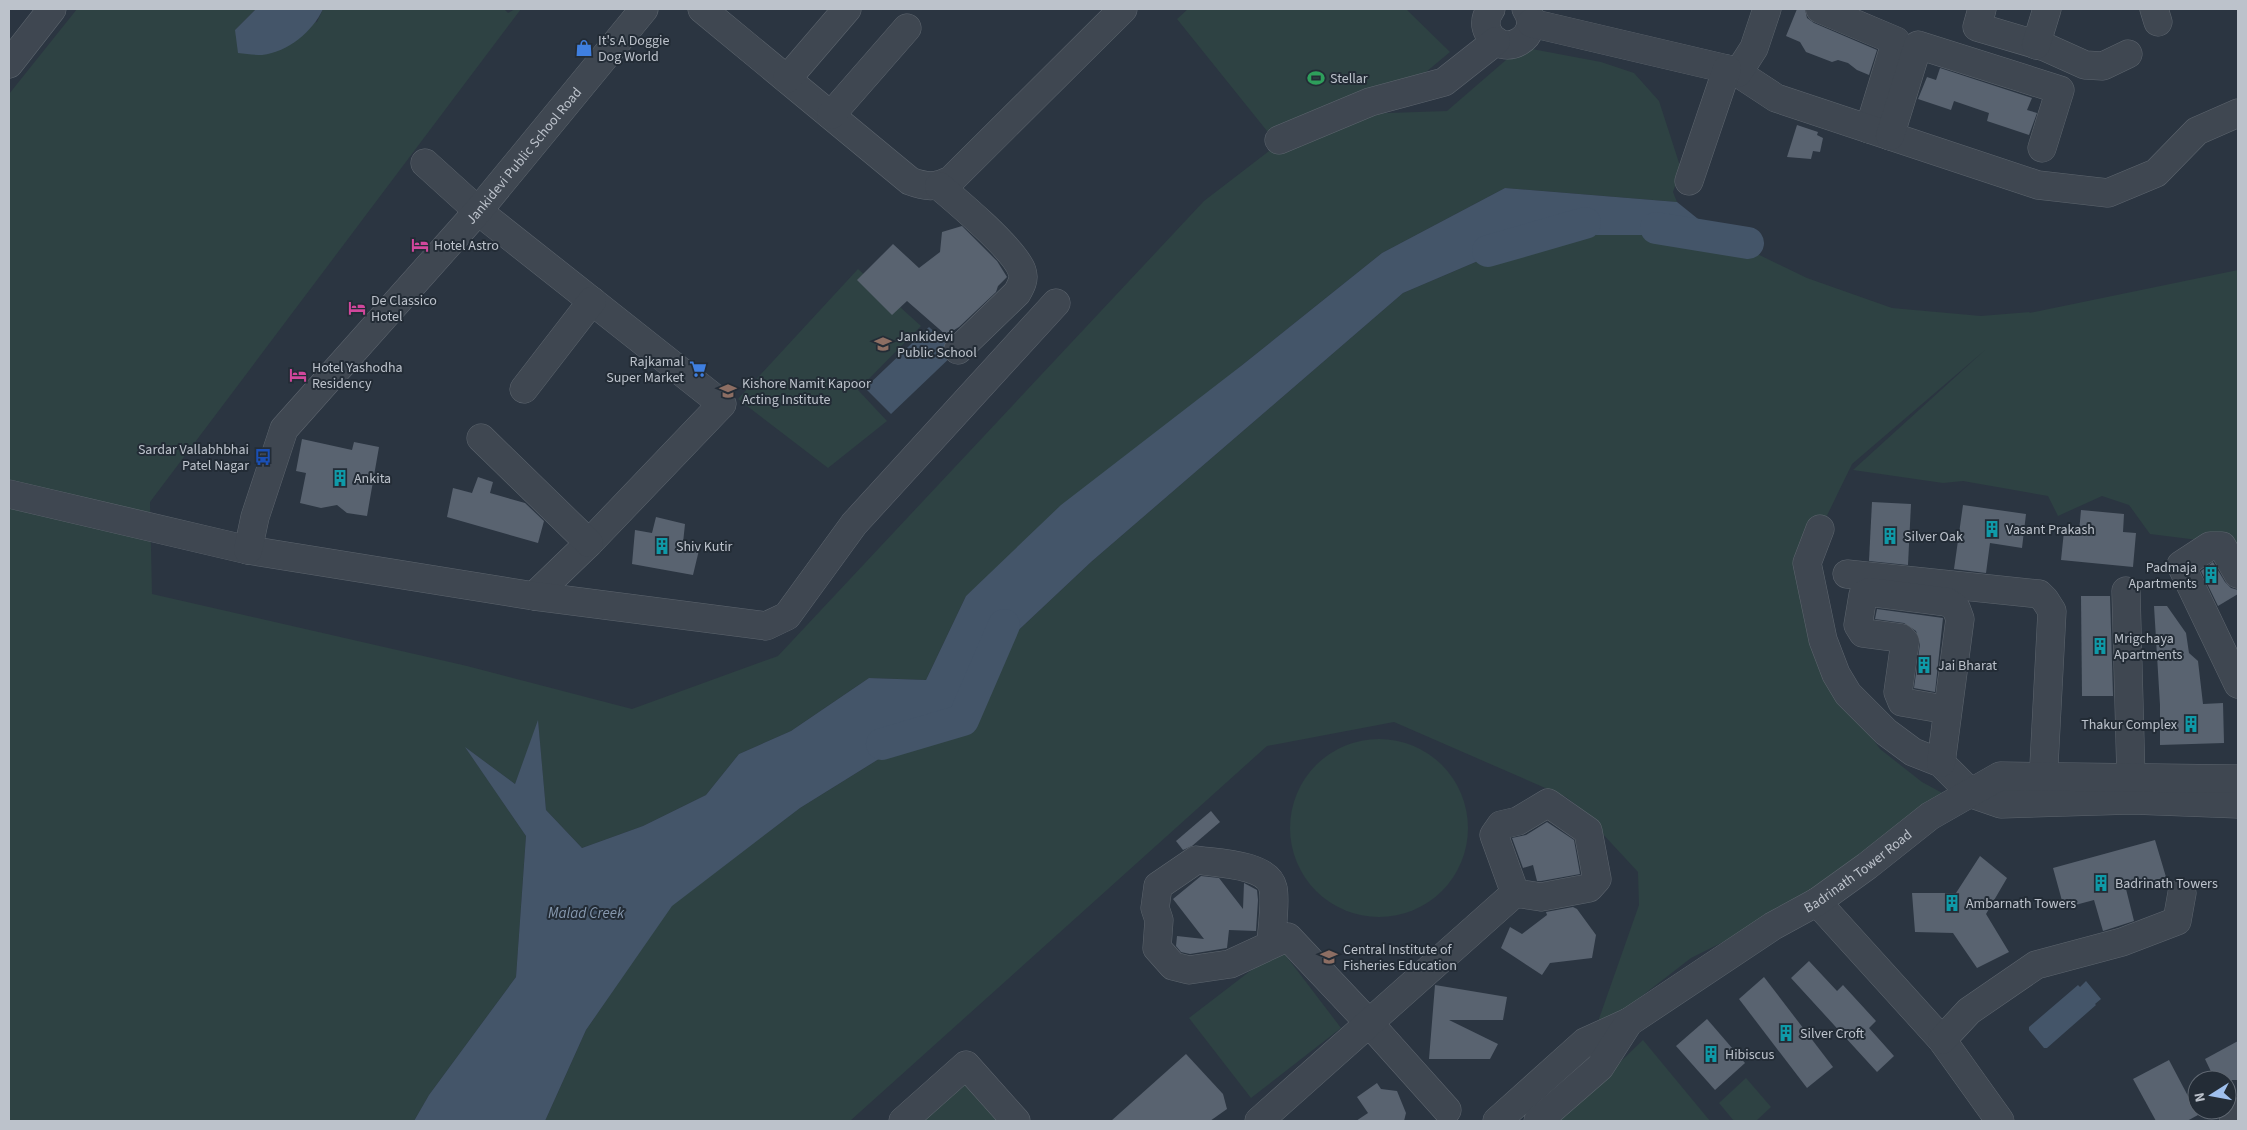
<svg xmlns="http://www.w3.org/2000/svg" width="2247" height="1130" font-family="'Source Sans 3',sans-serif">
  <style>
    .green { fill: #2e4243 }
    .water { fill: #445569 }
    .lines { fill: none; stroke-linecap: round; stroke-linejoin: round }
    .river { stroke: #445569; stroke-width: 32 }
    .building { fill: #596370 }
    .minor-casing { stroke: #5d656e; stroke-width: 29 }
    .minor { stroke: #3f4751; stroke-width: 28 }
    .labels { text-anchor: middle; stroke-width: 4; stroke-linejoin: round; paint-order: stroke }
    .poi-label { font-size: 14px; fill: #bcc2cb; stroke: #232c36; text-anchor: start }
    .street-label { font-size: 14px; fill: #bcc2cb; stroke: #232c36 }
    .water-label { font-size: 15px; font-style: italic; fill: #8698ae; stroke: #232c36 }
  </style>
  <rect width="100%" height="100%" fill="#2b3541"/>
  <!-- green -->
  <g class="green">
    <path d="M77 9H256L235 30 317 22 323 9H504L508 13 515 9H521L150 502 152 594 467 666 632 709 778 656 1204 201 1273 148 1359 114 1447 111 1521 47 1601 62 1634 73 1659 101 1681 169 1673 192 1677 202 1505 188 1382 253 1241 366 966 596 926 680 869 678 791 731 739 754 706 795 643 826 582 848 546 810 538 722 515 784 466 748 526 836 516 977 429 1095 414 1121H9V94Z"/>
    <path d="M1188 9H1406L1450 52 1426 72 1390 83 1271 136 1177 19Z"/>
    <path d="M1539 235H1718L1807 278 1892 308 1981 316 2030 312 2029 313 2238 270V545L2150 534 2129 505 2102 496 2058 516 2048 496 1963 481 1943 483 1853 470 1985 350 1852 464 1804 563 1837 688 1880 749 1922 782 1957 801 1751 928 1691 958 1594 1033 1639 905 1638 872 1576 805 1566 797 1394 722 1267 746 850 1121H545L586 1030 671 906 800 808 940 721 1006 642 1091 562 1403 293Z"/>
    <path d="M858 269 921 326 858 390 887 421 828 468 738 399Z"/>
    <circle cx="1379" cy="828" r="89"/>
    <path d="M1280 948 1341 1028 1251 1098 1189 1018Z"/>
    <path d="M1643 1040 1710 1121H1559Z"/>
    <path d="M1746 1078 1771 1107 1756 1121H1734L1719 1103Z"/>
    <path d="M968 1081 1002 1121H921Z"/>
  </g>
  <!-- water -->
  <g class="water">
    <path d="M256 9H323C313 31 288 52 262 55 255 55 246 54 238 53L235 30Z"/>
    <path d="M1505 188 1677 202 1718 235H1539L1403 293 1091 562 1006 642 940 721 800 808 672 906 586 1030 545 1121H414L429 1095 516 977 526 836 465 747 515 784 538 720 546 810 582 848 643 826 706 795 739 754 791 731 869 678 926 680 966 596 1061 505 1241 366 1382 253Z"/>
    <path d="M929 327 956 352 891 414 865 388Z"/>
    <path d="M2086 981 2101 999 2095 1004 2096 1005 2047 1048H2044L2029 1030V1027L2078 985 2080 987Z"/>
  </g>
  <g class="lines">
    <!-- river -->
    <g class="river">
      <path d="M1656 228 1748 243"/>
      <path d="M1488 251 1585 223"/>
      <path d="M882 744 963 720 1004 625"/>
    </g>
  </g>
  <!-- building -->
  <g class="building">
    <path d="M1797 9H1805L1807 18 1814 23 1877 50 1869 75 1857 70 1848 63 1838 60 1832 62 1806 52 1800 42 1786 36Z"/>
    <path d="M1940 68 2032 98 2027 110 2037 113 2029 135 1987 121 1989 113 1954 101 1951 110 1918 99 1927 77 1936 80Z"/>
    <path d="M1797 125 1818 132 1817 135 1823 138 1820 152 1813 151 1811 159 1787 157Z"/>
    <path d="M962 226 997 261 1007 277 998 286 996 292 959 327 946 335 907 301 892 315 857 280 893 244 919 268 940 252 942 232Z"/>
    <path d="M302 439 352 450 354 442 379 447 367 516 347 513 337 505 321 508 300 503 306 473 296 471Z"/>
    <path d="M478 477 493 482 490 493 525 503 544 521 538 543 447 517 453 488 472 493Z"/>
    <path d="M1872 502 1911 504 1908 565 1869 561Z"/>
    <path d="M1963 505 2026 514 2022 548 1990 543 1986 573 1954 569Z"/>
    <path d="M2081 510 2124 514 2123 532 2136 533 2133 567 2061 560 2064 531 2079 532Z"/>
    <path d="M656 517 685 524 683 543 699 550 693 575 632 564 635 530 652 533Z"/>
    <path d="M2213 562 2225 582 2231 588 2238 590V594L2218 606 2201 571Z"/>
    <path d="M2081 596H2110L2113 696H2082Z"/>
    <path d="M2154 606H2167L2186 633 2189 653 2198 661 2203 704 2223 703 2224 743 2160 745V705Z"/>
    <path d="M1877 609 1943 618 1935 692 1914 688 1920 644 1916 631 1904 623 1875 619Z"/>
    <path d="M1211 811 1220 822 1192 846 1183 850 1176 841Z"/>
    <path d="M1547 822 1574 840 1580 874 1541 881H1537L1533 865 1523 868 1512 838 1526 835Z"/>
    <path d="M2155 840 2166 877 2126 889 2134 921 2103 931 2094 900 2064 908 2053 868Z"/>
    <path d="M1980 856 2007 878 1986 914 2009 952 1977 968 1953 933 1915 932 1912 893H1956Z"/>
    <path d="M1201 876 1219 878 1243 909 1244 883 1257 890 1258 900 1256 931 1229 930 1227 948 1190 954 1181 952 1176 946 1177 936 1204 939 1173 899Z"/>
    <path d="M1573 907 1577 909 1596 935 1592 958 1550 963 1542 975 1501 948 1510 927 1522 934 1547 915 1546 912Z"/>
    <path d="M1809 961 1837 991 1843 985 1876 1021 1869 1028 1894 1056 1877 1072 1791 978Z"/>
    <path d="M1764 977 1833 1067 1807 1088 1739 999Z"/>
    <path d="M1435 985 1507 997 1503 1020H1449L1498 1044 1490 1059H1429Z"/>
    <path d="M1707 1019 1745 1063 1715 1090 1676 1046Z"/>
    <path d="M2238 1041V1080H2215L2205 1059Z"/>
    <path d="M1186 1054 1223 1094 1227 1109 1210 1121H1111Z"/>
    <path d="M2169 1060 2198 1115 2187 1121H2156L2133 1079Z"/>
    <path d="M1377 1083 1381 1089 1397 1091 1406 1113 1404 1121H1356L1368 1113 1357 1097Z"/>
  </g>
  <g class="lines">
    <!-- minor casing -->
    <g class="minor-casing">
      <g id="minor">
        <path d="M702 9 910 181C926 187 935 188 951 180L1123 9"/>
        <path d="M1491 9C1486 16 1484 24 1488 32 1502 61 1545 36 1526 9"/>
        <path d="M1820 9 1896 41 1869 129"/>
        <path d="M1982 9 1977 27 2045 47 2085 65 2103 66 2128 54"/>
        <path d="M2154 9 2158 22"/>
        <path d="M1531 23 1727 69 1738 73 1776 98 2038 185 2108 193 2156 173 2197 131 2238 113"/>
        <path d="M2036 45 2047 9"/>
        <path d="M9 64 52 9"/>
        <path d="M1738 73 1754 48 1767 9"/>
        <path d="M787 79 847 9"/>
        <path d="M831 115 907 28"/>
        <path d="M1890 136 1918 45 2060 90 2042 148"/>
        <path d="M1279 140 1370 102 1444 82 1496 41"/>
        <path d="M425 163 478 211 722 404 589 543 534 596"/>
        <path d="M1689 181 1727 69"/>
        <path d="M939 186C958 202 1015 250 1022 271 1025 279 1021 286 1017 293L958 350"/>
        <path d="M524 389 592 301"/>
        <path d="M481 438 589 543"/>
        <path d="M9 494 248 550 534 596 766 626 787 616 854 524 1056 303"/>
        <path d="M1820 529 1807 563 1823 640 1836 674 1848 694 1886 732 1913 752 1941 763 1972 794 2001 804 2132 800 2238 804"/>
        <path id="s1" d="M248 550 255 517 284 429 478 211 644 9"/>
        <path d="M1847 574 2039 594 2045 600 2052 611 2044 765 2045 776"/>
        <path d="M2238 574 2222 546H2210L2181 565 2238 684"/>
        <path d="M2126 591 2131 778"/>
        <path d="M1941 763 1960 619 1956 608 1947 602 1869 592 1863 595 1858 625 1863 633 1901 638 1905 642 1898 692 1902 702 1948 710"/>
        <path d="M1817 902 1942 1040 2000 1121"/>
        <path d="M1271 943C1272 929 1276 900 1273 888 1268 864 1217 863 1196 860L1158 886 1155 908 1159 920 1157 948 1173 966 1189 970 1230 964 1288 937 1369 1023 1447 1110"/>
        <path d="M1942 1040 1969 1011 2036 965 2122 942 2177 921 2182 893"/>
        <path d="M903 1121 966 1065 1016 1121"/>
        <path d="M1259 1121 1515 893 1541 897 1589 888 1597 879 1588 831 1548 803 1518 821 1501 825 1494 835 1515 893"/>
        <path d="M1497 1121 1585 1042 1629 1022"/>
        <path id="s2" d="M1538 1121 1600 1067 1629 1022 1773 926 1817 902 1867 866 1930 816 2000 776 2238 779"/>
        <path d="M2237 1121 2233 1115 2238 1112"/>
      </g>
    </g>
    <!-- minor -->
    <use href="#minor" class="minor"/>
  </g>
  <!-- icons -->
  <defs>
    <g id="shop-bare" transform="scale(1.35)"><path d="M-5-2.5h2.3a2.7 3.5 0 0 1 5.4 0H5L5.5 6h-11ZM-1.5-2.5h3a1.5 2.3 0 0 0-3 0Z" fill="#3f7fe0" stroke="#232c36" stroke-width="2.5" paint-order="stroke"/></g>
    <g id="stadium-bare" transform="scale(1.35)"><path d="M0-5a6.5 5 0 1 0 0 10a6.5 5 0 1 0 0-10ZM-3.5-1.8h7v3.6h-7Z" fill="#2e9e5b" stroke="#232c36" stroke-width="2.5" paint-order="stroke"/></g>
    <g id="hotel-bare" transform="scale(1.35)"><path d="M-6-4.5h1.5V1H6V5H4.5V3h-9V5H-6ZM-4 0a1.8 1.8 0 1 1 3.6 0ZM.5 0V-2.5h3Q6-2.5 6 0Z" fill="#d1479c" stroke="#232c36" stroke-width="2.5" paint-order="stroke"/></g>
    <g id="school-bare" transform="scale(1.35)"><path d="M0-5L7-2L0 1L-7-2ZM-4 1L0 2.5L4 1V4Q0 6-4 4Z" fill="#8d6e63" stroke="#232c36" stroke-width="2.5" paint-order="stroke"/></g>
    <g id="supermarket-bare" transform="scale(1.35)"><path d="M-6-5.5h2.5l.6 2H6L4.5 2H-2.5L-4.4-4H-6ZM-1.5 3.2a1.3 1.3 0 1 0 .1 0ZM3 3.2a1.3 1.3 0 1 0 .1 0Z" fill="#3f7fe0" stroke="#232c36" stroke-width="2.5" paint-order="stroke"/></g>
    <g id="bus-bare" transform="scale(1.35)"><path d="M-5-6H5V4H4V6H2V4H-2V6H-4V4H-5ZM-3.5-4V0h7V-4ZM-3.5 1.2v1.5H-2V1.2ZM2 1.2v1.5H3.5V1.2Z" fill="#1a4fb4" stroke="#232c36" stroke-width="2.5" paint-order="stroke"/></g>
    <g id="building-bare" transform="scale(1.35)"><path d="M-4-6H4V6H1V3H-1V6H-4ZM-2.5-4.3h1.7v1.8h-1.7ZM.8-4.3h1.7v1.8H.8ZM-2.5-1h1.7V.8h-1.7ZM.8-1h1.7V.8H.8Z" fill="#0f9aa8" stroke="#232c36" stroke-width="2.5" paint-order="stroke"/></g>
    <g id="university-bare" transform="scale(1.35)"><path d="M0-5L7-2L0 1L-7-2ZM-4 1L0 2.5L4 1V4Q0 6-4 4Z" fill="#8d6e63" stroke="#232c36" stroke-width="2.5" paint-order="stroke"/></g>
  </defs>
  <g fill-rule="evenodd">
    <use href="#shop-bare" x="584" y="48"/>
    <use href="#stadium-bare" x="1316" y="78"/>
    <use href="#hotel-bare" x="420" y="245"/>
    <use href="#hotel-bare" x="357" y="308"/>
    <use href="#school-bare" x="883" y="344"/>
    <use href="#supermarket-bare" x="698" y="369"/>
    <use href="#hotel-bare" x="298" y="375"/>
    <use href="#school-bare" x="728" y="391"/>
    <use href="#bus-bare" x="263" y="457"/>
    <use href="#building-bare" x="340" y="478"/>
    <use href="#building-bare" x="1992" y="529"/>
    <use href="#building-bare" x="1890" y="536"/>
    <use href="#building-bare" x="662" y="546"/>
    <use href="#building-bare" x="2211" y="575"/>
    <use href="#building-bare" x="2100" y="646"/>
    <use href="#building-bare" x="1924" y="665"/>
    <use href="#building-bare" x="2191" y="724"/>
    <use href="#building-bare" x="2101" y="883"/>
    <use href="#building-bare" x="1952" y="903"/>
    <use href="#university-bare" x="1329" y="957"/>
    <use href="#building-bare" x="1786" y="1033"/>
    <use href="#building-bare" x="1711" y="1054"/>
  </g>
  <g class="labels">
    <!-- poi labels -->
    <g class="poi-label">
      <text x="598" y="45">It's A Doggie<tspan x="598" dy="16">Dog World</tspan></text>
      <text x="1330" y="83">Stellar</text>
      <text x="434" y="250">Hotel Astro</text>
      <text x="371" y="305">De Classico<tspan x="371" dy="16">Hotel</tspan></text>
      <text x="897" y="341">Jankidevi<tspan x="897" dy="16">Public School</tspan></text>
      <text x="684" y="366" text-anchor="end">Rajkamal<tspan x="684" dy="16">Super Market</tspan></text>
      <text x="312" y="372">Hotel Yashodha<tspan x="312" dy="16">Residency</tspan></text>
      <text x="742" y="388">Kishore Namit Kapoor<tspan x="742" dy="16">Acting Institute</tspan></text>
      <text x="249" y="454" text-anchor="end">Sardar Vallabhbhai<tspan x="249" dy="16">Patel Nagar</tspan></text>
      <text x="354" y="483">Ankita</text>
      <text x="2006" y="534">Vasant Prakash</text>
      <text x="1904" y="541">Silver Oak</text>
      <text x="676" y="551">Shiv Kutir</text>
      <text x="2197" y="572" text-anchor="end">Padmaja<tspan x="2197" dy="16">Apartments</tspan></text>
      <text x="2114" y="643">Mrigchaya<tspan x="2114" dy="16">Apartments</tspan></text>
      <text x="1938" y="670">Jai Bharat</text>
      <text x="2177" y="729" text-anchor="end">Thakur Complex</text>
      <text x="2115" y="888">Badrinath Towers</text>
      <text x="1966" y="908">Ambarnath Towers</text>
      <text x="1343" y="954">Central Institute of<tspan x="1343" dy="16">Fisheries Education</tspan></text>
      <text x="1800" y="1038">Silver Croft</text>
      <text x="1725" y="1059">Hibiscus</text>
    </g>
    <!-- street labels -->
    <g class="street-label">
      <text dy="5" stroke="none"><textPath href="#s1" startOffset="490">Jankidevi Public School Road</textPath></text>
      <text dy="5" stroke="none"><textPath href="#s2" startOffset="410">Badrinath Tower Road</textPath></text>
    </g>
    <!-- water labels -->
    <g class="water-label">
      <text x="586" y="918">Malad Creek</text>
    </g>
  </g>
  <!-- border -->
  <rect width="2247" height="1130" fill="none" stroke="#bcc2cb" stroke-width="20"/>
  <!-- north arrow -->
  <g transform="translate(2212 1095) rotate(259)"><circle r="24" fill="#232c36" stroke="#606872"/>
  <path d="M0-4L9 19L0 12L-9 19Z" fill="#9ebfed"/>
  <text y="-8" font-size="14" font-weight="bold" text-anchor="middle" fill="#bcc2cb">N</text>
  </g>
</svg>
